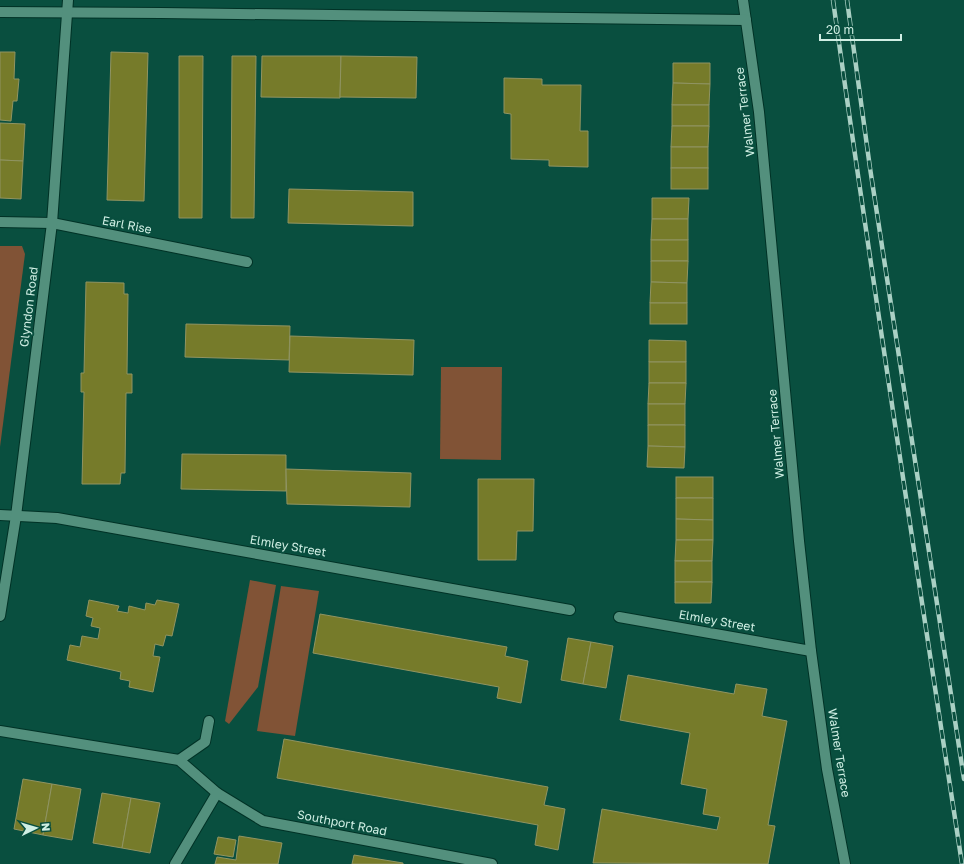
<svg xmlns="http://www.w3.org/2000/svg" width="964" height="864" font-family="'Golos Text',sans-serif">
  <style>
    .green { fill: #815336 }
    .building { fill: #767b2a; stroke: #909462 }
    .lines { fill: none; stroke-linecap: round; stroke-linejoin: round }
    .service-casing { stroke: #003226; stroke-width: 12 }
    .minor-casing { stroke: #003226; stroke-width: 12 }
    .service { stroke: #53907d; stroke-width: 10 }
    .minor { stroke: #53907d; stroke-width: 10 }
    .rail-casing { stroke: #aad0c4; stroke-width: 4.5 }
    .rail { stroke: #094f3f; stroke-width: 3; stroke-dasharray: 9; stroke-linecap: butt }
    .labels { text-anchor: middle; stroke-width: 4; stroke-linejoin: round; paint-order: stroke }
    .street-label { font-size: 12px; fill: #d0efe4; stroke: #094f3f }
  </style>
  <rect width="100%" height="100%" fill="#094f3f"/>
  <!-- green -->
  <g class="green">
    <path d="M0 246H22L25 254 0 447Z"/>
    <path d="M441 367H502L501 460 440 459Z"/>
    <path d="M250 580 276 585 258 687 229 724 225 721Z"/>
    <path d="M281 586 319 591 295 736 257 731Z"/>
  </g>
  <!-- building -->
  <g class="building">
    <path d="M0 52H15L14 79H19L17 101H13L11 121 0 120Z"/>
    <path d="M111 52 148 53 144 201 107 200Z"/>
    <path d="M179 56H203L202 218H179Z"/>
    <path d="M232 56H256L254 218H231Z"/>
    <path d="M262 56H341L340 98 261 97Z"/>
    <path d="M341 56 417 57 416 98 340 97Z"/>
    <path d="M673 63H710V84L673 83Z"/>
    <path d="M504 78 542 79V85H581L580 131H588V167L549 166V160L511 159V114L504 113Z"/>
    <path d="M673 83 710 84 709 105H672Z"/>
    <rect x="672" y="105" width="37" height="21"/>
    <path d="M0 123 25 124 23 161 0 160Z"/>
    <path d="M672 126H709L708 147H671Z"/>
    <rect x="671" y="147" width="37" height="21"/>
    <path d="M0 160 23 161 21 199 0 198Z"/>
    <rect x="671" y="168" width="37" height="21"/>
    <path d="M289 189 413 192V226L288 223Z"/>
    <path d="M652 198H689L688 219H652Z"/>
    <path d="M652 219H688V240H651Z"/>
    <rect x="651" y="240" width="37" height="21"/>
    <path d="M651 261H688L687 283 651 282Z"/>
    <path d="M86 282 124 283V294H128L127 374H132V393H126L125 473H121L120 484H82L84 392H81V373H84Z"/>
    <path d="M651 282 687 283V303H650Z"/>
    <rect x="650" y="303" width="37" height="21"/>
    <path d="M186 324 290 326 289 360 185 357Z"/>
    <path d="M290 336 414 340 413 375 289 372Z"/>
    <path d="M649 340 686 341V362H649Z"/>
    <rect x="649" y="362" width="37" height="21"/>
    <path d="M649 383H686L685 404H648Z"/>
    <rect x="648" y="404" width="37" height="21"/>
    <path d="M648 425H685V447L648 446Z"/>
    <path d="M648 446 685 447 684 468 647 467Z"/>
    <path d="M182 454 286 455V491L181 489Z"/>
    <path d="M286 469 411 473 410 507 287 504Z"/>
    <rect x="676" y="477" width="37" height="21"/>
    <path d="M478 479H534L533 531H517L516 560H478Z"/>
    <path d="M676 498H713V520L676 519Z"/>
    <path d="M676 519 713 520V540H676Z"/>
    <path d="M676 540H713L712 561H675Z"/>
    <rect x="675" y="561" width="37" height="21"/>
    <path d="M675 582H712L711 603H675Z"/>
    <path d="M89 600 119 606 117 611 128 613 129 606 145 610 146 603 155 605 157 600 179 604 172 636 166 635 163 646 155 644 153 656 160 657 153 692 129 687 130 681 120 679 121 672 67 660 70 645 80 647 82 636 98 639 100 628 91 626 93 618 86 616Z"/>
    <path d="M320 614 507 647 505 656 528 661 521 703 497 698 499 687 313 653Z"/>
    <path d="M568 638 591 642 583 684 561 680Z"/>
    <path d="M591 642 613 646 606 688 583 684Z"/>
    <path d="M628 675 734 694 736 684 767 689 762 716 787 721 768 825 775 826 768 864 593 863 602 809 717 830 720 817 703 814 707 789 681 784 690 733 620 720Z"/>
    <path d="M284 739 548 787 544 805 565 809 558 850 535 845 538 825 277 778Z"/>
    <path d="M23 779 52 784 43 835 14 829Z"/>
    <path d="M52 784 81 789 72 840 43 835Z"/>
    <path d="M102 793 131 798 122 848 93 843Z"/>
    <path d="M131 798 160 803 150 853 122 848Z"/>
    <path d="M239 836 282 843 278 864H215L217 857 236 860Z"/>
    <path d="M218 837 236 840 233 857 214 854Z"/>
    <path d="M354 855 403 863V864H352Z"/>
  </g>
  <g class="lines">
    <!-- service casing -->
    <g class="service-casing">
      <path id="service" d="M179 760 205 742 209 721"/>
    </g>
    <!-- minor casing -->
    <g class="minor-casing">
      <g id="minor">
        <path d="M743 0 759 112 799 541 811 651 827 769 845 864"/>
        <path d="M0 12 161 13 746 20"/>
        <path d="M0 222 52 223 247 262"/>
        <path d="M0 515 57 518 570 610"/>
        <path d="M0 616 16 516 52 223 68 0"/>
        <path d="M619 617 811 651"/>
        <path d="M0 731 179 760 217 793 263 821 492 864"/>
        <path d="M175 864 217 793"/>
      </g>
    </g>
    <!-- service -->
    <use href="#service" class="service"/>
    <!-- minor -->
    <use href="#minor" class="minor"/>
    <!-- rail casing -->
    <g class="rail-casing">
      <g id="rail">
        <path d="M833 0C873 288 918 576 962 864"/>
        <path d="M847 0 870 168 964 779"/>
      </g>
    </g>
    <!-- rail -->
    <use href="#rail" class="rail"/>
  </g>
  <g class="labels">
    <!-- street labels -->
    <g class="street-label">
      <text transform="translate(745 112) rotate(-97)" y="4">Walmer Terrace</text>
      <text transform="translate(127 225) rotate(11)" y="4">Earl Rise</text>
      <text transform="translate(29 307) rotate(-83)" y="4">Glyndon Road</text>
      <text transform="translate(776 434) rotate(-95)" y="4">Walmer Terrace</text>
      <text transform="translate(288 546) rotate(10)" y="4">Elmley Street</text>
      <text transform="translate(717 621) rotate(10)" y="4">Elmley Street</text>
      <text transform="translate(839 753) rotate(81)" y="4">Walmer Terrace</text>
      <text transform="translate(342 823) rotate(11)" y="4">Southport Road</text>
    </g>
  </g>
  <!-- north arrow -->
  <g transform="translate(36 828) rotate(85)" stroke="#094f3f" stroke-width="3" paint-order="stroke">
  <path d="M0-3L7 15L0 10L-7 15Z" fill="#d0efe4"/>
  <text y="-6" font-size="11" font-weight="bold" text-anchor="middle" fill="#d0efe4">N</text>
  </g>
  <!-- scale -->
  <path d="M820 34v6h81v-6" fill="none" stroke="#d0efe4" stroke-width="2"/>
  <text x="826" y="34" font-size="12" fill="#d0efe4" stroke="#094f3f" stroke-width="3" paint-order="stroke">20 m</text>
</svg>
